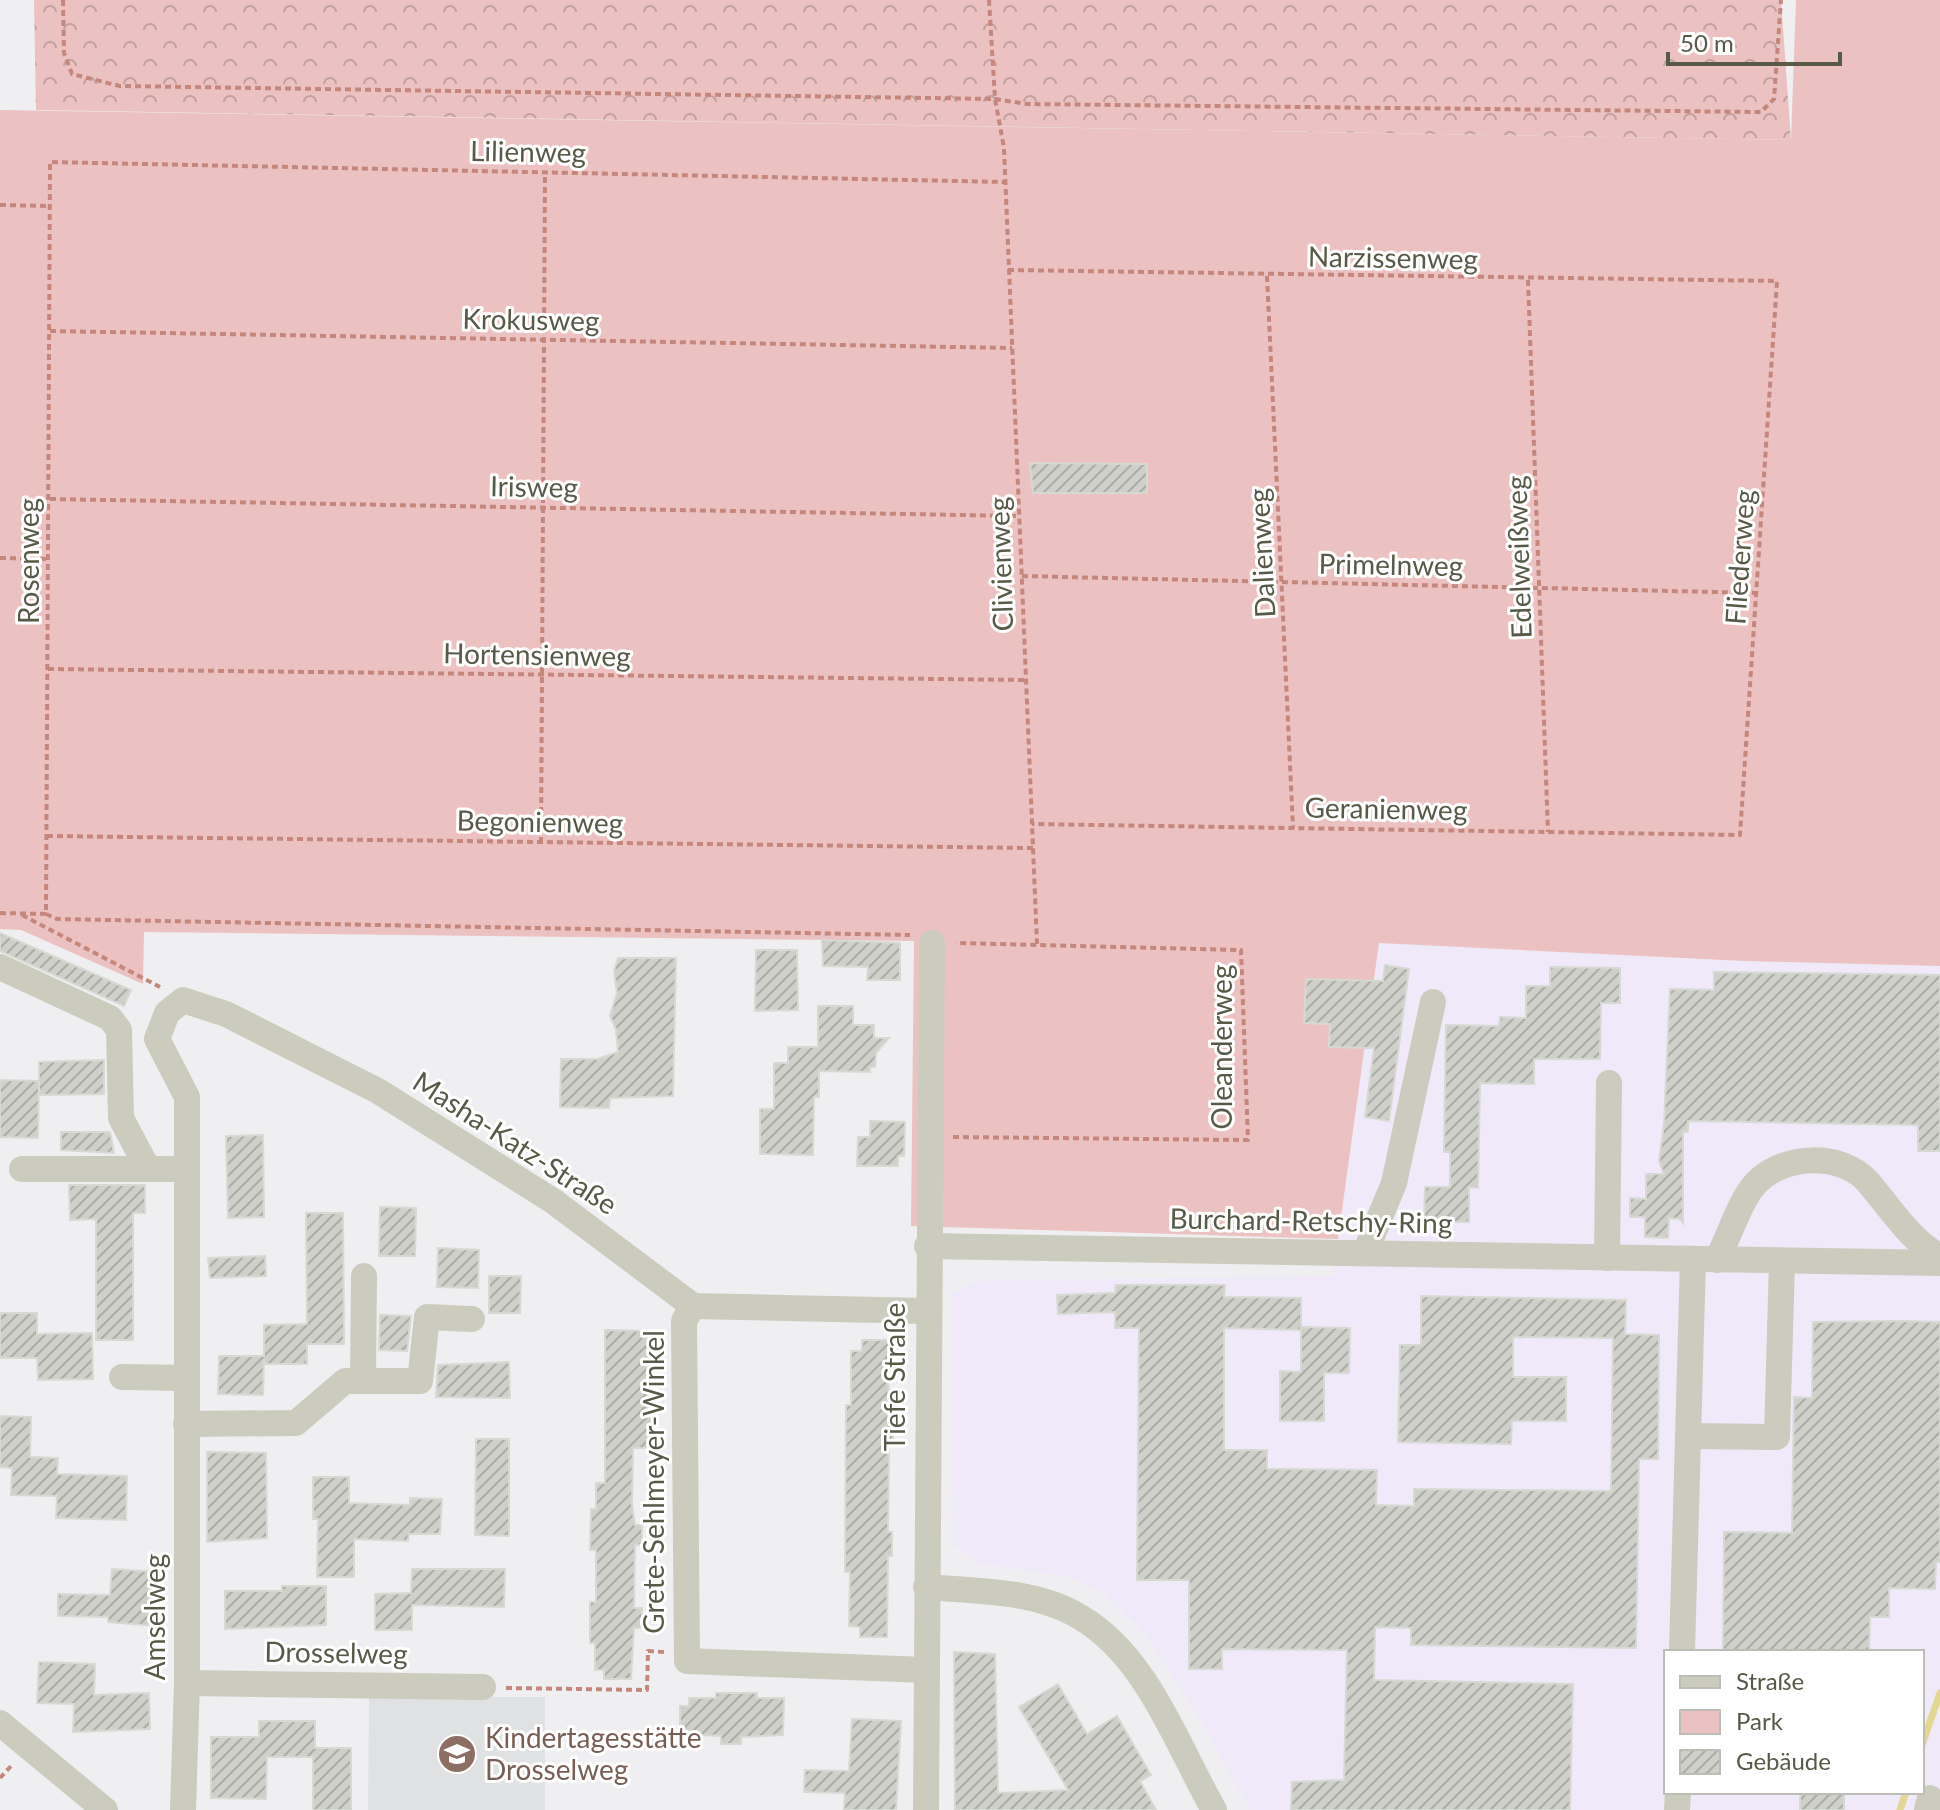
<svg xmlns="http://www.w3.org/2000/svg" width="1940" height="1810" font-family="Lato,sans-serif">
  <style>
    .commercial { fill: #efe9fa; fill-rule: evenodd }
    .education { fill: #e0e1e2 }
    .green { fill: #ebc2c1 }
    .forest { fill: url(#forest-crowns) }
    .lines { fill: none; stroke-linecap: round; stroke-linejoin: round }
    .stream { stroke: #e3d792; stroke-width: 7 }
    .building { fill: url(#building-hatch); stroke: #d7d9d3; stroke-width: 2 }
    .path { stroke: #c5877c; stroke-width: 4; stroke-dasharray: 6 4; stroke-linecap: butt }
    .minor { stroke: #cbccbe; stroke-width: 26 }
    .labels { text-anchor: middle; stroke-width: 6; stroke-linejoin: round; paint-order: stroke }
    .street-label { font-size: 28px; fill: #585a48; stroke: #fff }
    .education-label { font-size: 28px; fill: #785e54; stroke: #fff; text-anchor: start }
  </style>
  <defs>
    <pattern id="forest-crowns" width="20" height="18" patternUnits="userSpaceOnUse" patternTransform="scale(2)"><rect width="20" height="18" fill="#ebc2c1"/><path d="M2 6a3 3 0 1 1 6 0M12 15a3 3 0 1 1 6 0" fill="none" stroke="#c1a19f"/></pattern>
    <pattern id="building-hatch" width="6" height="6" patternUnits="userSpaceOnUse" patternTransform="scale(2)"><rect width="6" height="6" fill="#ced0c9"/><path d="M-1 1l2-2M0 6l6-6M5 7l2-2" fill="none" stroke="#aaaca5"/></pattern>
  </defs>
  <rect width="100%" height="100%" fill="#efeff1"/>
  <!-- commercial -->
  <path class="commercial" d="M1379 943 1744 961 1940 966V1810H1250L1200 1720 1145 1634 1103 1593 1069 1577 976 1563 953 1544 951 1294 976 1281 1333 1276ZM1666 1652H1922V1792H1666Z"/>
  <!-- education -->
  <path class="education" d="M369 1697H545V1810H368Z"/>
  <!-- green -->
  <path class="green" d="M1796 0H1940V966L1744 961 1379 943 1338 1239 911 1226 914 941 144 932 143 984 21 930 0 929V110L1791 140Z"/>
  <!-- forest -->
  <path class="forest" d="M34 0H1781L1791 140 36 110Z"/>
  <g class="lines">
    <!-- stream -->
    <g class="stream">
      <path d="M1922 1745 1940 1693"/>
      <path d="M1900 1810 1906 1792"/>
    </g>
  </g>
  <!-- building -->
  <g class="building">
    <path d="M1030 463 1147 464V493H1033Z"/>
    <path d="M0 933 131 990 124 1006 0 951Z"/>
    <path d="M822 940 900 943V980H867L868 967 823 966Z"/>
    <path d="M756 950H797L798 1010 755 1011Z"/>
    <path d="M618 958H676L673 1096 610 1098 609 1108 560 1107 561 1059H597L618 1052 616 1029 610 1016 617 993 614 971Z"/>
    <path d="M1385 965 1409 969 1389 1121 1365 1117 1374 1048 1329 1047 1330 1024 1304 1023 1306 979 1383 981Z"/>
    <path d="M1550 967 1620 968V1003H1601L1600 1059H1534V1084L1480 1083 1478 1188 1469 1187V1222H1424L1425 1187H1450V1152H1444L1446 1025 1499 1026 1500 1017 1526 1018V986H1550Z"/>
    <path d="M1714 972 1940 975V1151H1918V1125L1688 1121V1132H1683V1223L1680 1219 1669 1218 1668 1238 1645 1237V1217H1630V1198L1646 1199V1174H1664L1659 1161 1664 1124 1670 989 1714 990Z"/>
    <path d="M818 1006H853V1025H874V1038H889L876 1053 875 1067H870V1072L819 1071V1097H814L813 1155 760 1154V1109H774V1063H788V1047H818Z"/>
    <path d="M104 1060V1094L39 1095V1062Z"/>
    <path d="M0 1080 39 1081 38 1138 0 1137Z"/>
    <path d="M870 1121 905 1122 904 1156H898V1166H857L858 1137H870Z"/>
    <path d="M61 1132H110L114 1153 61 1150Z"/>
    <path d="M263 1135 264 1217 228 1218 226 1136Z"/>
    <path d="M69 1185H145V1213H133V1340H96V1219L70 1220Z"/>
    <path d="M380 1207 416 1208 415 1256H379Z"/>
    <path d="M306 1213H343L344 1344H307V1364H264V1359L263 1395 218 1394 219 1356H264V1325L307 1324Z"/>
    <path d="M438 1248 479 1250 478 1288 437 1287Z"/>
    <path d="M265 1256 266 1276 210 1278 208 1258Z"/>
    <path d="M489 1276H521L520 1313H489Z"/>
    <path d="M1116 1285H1225L1224 1297 1301 1298V1330L1224 1328V1450H1267V1469L1377 1470 1376 1505 1414 1506V1489L1611 1491 1613 1338 1513 1337V1377H1566V1421H1512L1511 1444 1398 1442 1400 1345H1421V1296L1626 1300 1625 1334 1659 1335 1658 1459H1639L1636 1648 1411 1645V1628L1375 1627 1374 1680 1573 1684 1570 1810H1291L1292 1782 1344 1780 1347 1650 1222 1649V1669H1189V1580H1137L1139 1328H1115V1312L1058 1314 1057 1295 1115 1293Z"/>
    <path d="M0 1313H37V1334L92 1333 93 1379 38 1380 37 1358H0Z"/>
    <path d="M380 1315 411 1316 407 1351 379 1350Z"/>
    <path d="M1904 1321 1940 1322V1562H1936L1935 1589 1889 1588V1617H1870L1869 1652H1723L1724 1532 1792 1533 1794 1397 1812 1398 1813 1322Z"/>
    <path d="M1301 1327 1350 1328 1349 1373H1324V1421H1280V1371L1301 1372Z"/>
    <path d="M605 1330 651 1331V1448H633L632 1505 635 1525H642V1545H635L634 1608H642V1628H634L631 1679H604V1670H595V1643H590V1602H596V1550H590L591 1509H596V1483H605Z"/>
    <path d="M862 1340H889L888 1422 893 1421V1446H889L888 1532H892V1556H888L887 1637H860V1627L849 1626 850 1572H845L846 1405H851V1351H862Z"/>
    <path d="M509 1362 510 1398 436 1397 438 1365Z"/>
    <path d="M0 1416 31 1417 30 1457 58 1458 57 1474 127 1476 126 1520 56 1518 57 1496 11 1495 12 1468 0 1467Z"/>
    <path d="M476 1439H509V1536L475 1535Z"/>
    <path d="M207 1452 266 1453 267 1538 207 1542Z"/>
    <path d="M313 1477H349V1503L410 1505V1498L442 1499 440 1534H409L408 1541 354 1539V1577H317L318 1519H313Z"/>
    <path d="M112 1569 159 1572 156 1626 108 1622V1617L58 1616V1594L110 1595Z"/>
    <path d="M412 1569H505L504 1607 412 1605V1630H375V1594L411 1593Z"/>
    <path d="M282 1586H326V1625L225 1629V1591H282Z"/>
    <path d="M954 1652 995 1654 998 1793 1068 1790 1019 1707 1058 1684 1087 1734 1117 1716 1151 1775 1140 1781 1156 1810H955Z"/>
    <path d="M39 1662 95 1664 94 1695 149 1693 150 1729 73 1732 74 1704 37 1703Z"/>
    <path d="M716 1693H757V1698H784L783 1735 741 1737V1744H721V1736L680 1734V1706H689V1698H716Z"/>
    <path d="M852 1719 901 1721 896 1810H844L845 1793 804 1792 805 1770 849 1771Z"/>
    <path d="M259 1721H315V1748H351V1810H313V1757H267L266 1799 211 1798V1737H259Z"/>
    <rect x="1800" y="1792" width="44" height="18"/>
  </g>
  <g class="lines">
    <!-- path -->
    <g class="path">
      <path d="M63 0 64 53 72 74 120 86 995 99 1027 104 1761 112 1774 99 1781 0"/>
      <path d="M989 0 995 99 1004 148 1037 944"/>
      <path d="M0 205 51 206"/>
      <path d="M1008 270 1777 281 1740 835 1032 824"/>
      <path d="M1267 276 1293 828"/>
      <path d="M1528 280 1548 832"/>
      <path d="M50 331 1012 348"/>
      <path d="M50 499 1019 516"/>
      <path d="M0 558 49 559"/>
      <path d="M1022 576 1759 593"/>
      <path d="M48 669 1026 680"/>
      <path d="M47 836 1033 848"/>
      <path d="M541 843 545 173"/>
      <path d="M0 913 46 914 50 162 1005 182"/>
      <path d="M46 914 57 919 910 935"/>
      <path d="M22 915 160 987"/>
      <path d="M953 1137 1248 1140 1241 950 956 943"/>
      <path d="M506 1688 647 1690 648 1651 664 1652"/>
      <path d="M0 1778 12 1765"/>
    </g>
    <!-- minor -->
    <g class="minor">
      <path d="M0 967 110 1018 119 1030 121 1118 148 1169"/>
      <path d="M22 1169H187"/>
      <path d="M927 1246 1940 1263"/>
      <path d="M1365 1253 1394 1183 1433 1002"/>
      <path d="M1607 1258 1609 1083"/>
      <path d="M1717 1260C1729 1237 1739 1202 1756 1183 1784 1154 1841 1152 1868 1182 1891 1209 1909 1239 1940 1257"/>
      <path d="M693 1306 684 1321 687 1661 926 1670"/>
      <path d="M122 1377 187 1378"/>
      <path d="M363 1381 364 1276"/>
      <path d="M186 1424 296 1423 345 1381H420L427 1317 472 1319"/>
      <path d="M1688 1436 1777 1437 1782 1261"/>
      <path d="M926 1587C976 1591 1036 1590 1080 1617 1147 1656 1177 1745 1214 1810"/>
      <path d="M1682 1652 1693 1259"/>
      <path d="M187 1683 483 1687"/>
      <path d="M0 1723 105 1810"/>
      <path d="M183 1810 187 1683V1097L157 1039 167 1013 183 1000 226 1014 378 1091 553 1201 693 1306 927 1311"/>
      <path d="M926 1810 932 943"/>
      <path d="M1677 1810 1678 1792"/>
      <path d="M1927 1810 1930 1798"/>
    </g>
  </g>
  <!-- icons -->
  <defs>
    <g id="school-disc" transform="scale(2)"><circle r="9.5" fill="#8d6e63" stroke="#fff"/><path d="M0-5L7-2L0 1L-7-2ZM-4 1L0 2.5L4 1V4Q0 6-4 4Z" fill="#fff"/></g>
  </defs>
  <g fill-rule="evenodd">
    <use href="#school-disc" x="457" y="1754"/>
  </g>
  <g class="labels">
    <!-- street labels -->
    <g class="street-label">
      <text transform="translate(528 152) rotate(1)" y="10">Lilienweg</text>
      <text transform="translate(1393 258) rotate(1)" y="10">Narzissenweg</text>
      <text transform="translate(531 320) rotate(1)" y="10">Krokusweg</text>
      <text transform="translate(534 487) rotate(1)" y="10">Irisweg</text>
      <text transform="translate(1262 553) rotate(-93)" y="10">Dalienweg</text>
      <text transform="translate(1519 557) rotate(-92)" y="10">Edelweißweg</text>
      <text transform="translate(1740 557) rotate(-86)" y="10">Fliederweg</text>
      <text transform="translate(29 561) rotate(-90)" y="10">Rosenweg</text>
      <text transform="translate(1001 564) rotate(-92)" y="10">Clivienweg</text>
      <text transform="translate(1391 565) rotate(1)" y="10">Primelnweg</text>
      <text transform="translate(537 655) rotate(1)" y="10">Hortensienweg</text>
      <text transform="translate(1386 809) rotate(1)" y="10">Geranienweg</text>
      <text transform="translate(540 822) rotate(1)" y="10">Begonienweg</text>
      <text transform="translate(1222 1047) rotate(-90)" y="10">Oleanderweg</text>
      <text transform="translate(515 1143) rotate(33)" y="10">Masha-Katz-Straße</text>
      <text transform="translate(1311 1221) rotate(1)" y="10">Burchard-Retschy-Ring</text>
      <text transform="translate(895 1377) rotate(-90)" y="10">Tiefe Straße</text>
      <text transform="translate(654 1482) rotate(-90)" y="10">Grete-Sehlmeyer-Winkel</text>
      <text transform="translate(155 1617) rotate(-90)" y="10">Amselweg</text>
      <text transform="translate(336 1653) rotate(1)" y="10">Drosselweg</text>
    </g>
    <!-- education labels -->
    <g class="education-label">
      <text x="485" y="1748">Kindertagesstätte<tspan x="485" dy="32">Drosselweg</tspan></text>
    </g>
  </g>
  <!-- legend -->
  <rect x="1664" y="1650" width="260" height="144" fill="#ffffff" stroke="#bcbdb6" stroke-width="2"/>
  <rect x="1680" y="1676" width="40" height="12" fill="#cbccbe" stroke="#bcbdb6" stroke-width="2"/>
  <text x="1736" y="1690" font-size="24" fill="#585a48">Straße</text>
  <rect x="1680" y="1710" width="40" height="24" fill="#ebc2c1" stroke="#bcbdb6" stroke-width="2"/>
  <text x="1736" y="1730" font-size="24" fill="#585a48">Park</text>
  <rect x="1680" y="1750" width="40" height="24" fill="url(#building-hatch)" stroke="#bcbdb6" stroke-width="2"/>
  <text x="1736" y="1770" font-size="24" fill="#585a48">Gebäude</text>
  <!-- scale -->
  <path d="M1668 52v12h172v-12" fill="none" stroke="#585a48" stroke-width="4"/>
  <text x="1680" y="52" font-size="24" fill="#585a48" stroke="#ffffff" stroke-width="6" paint-order="stroke">50 m</text>
</svg>
